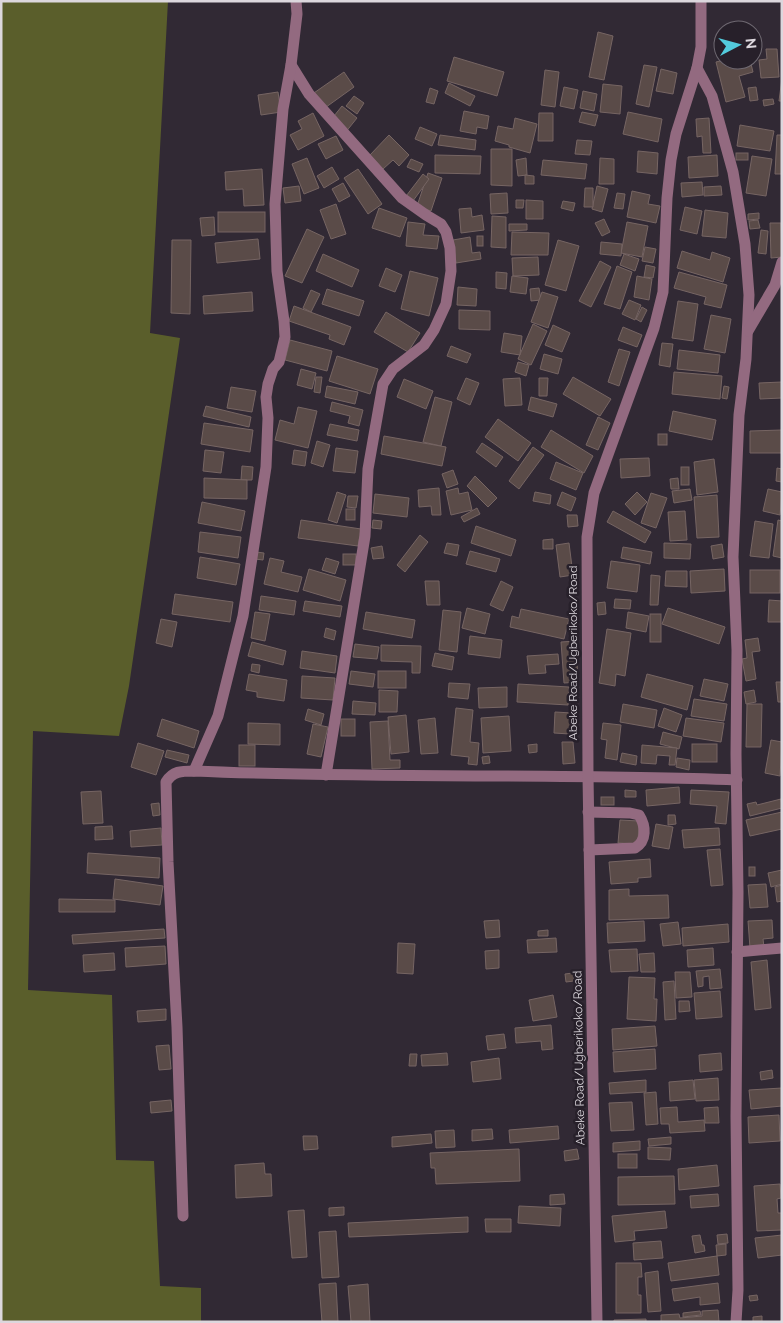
<svg xmlns="http://www.w3.org/2000/svg" width="783" height="1323" font-family="Raleway,sans-serif">
  <style>
    .forest { fill: #5a5e2b }
    .building { fill: #5a4b48; stroke: #766563 }
    .lines { fill: none; stroke-linecap: round; stroke-linejoin: round }
    .minor { stroke: #936a80; stroke-width: 11 }
    .labels { text-anchor: middle; stroke-width: 5; stroke-linejoin: round; paint-order: stroke }
    .street-label { font-size: 12px; fill: #dcd7dd; stroke: #27202a }
  </style>
  <rect width="100%" height="100%" fill="#312934"/>
  <!-- forest -->
  <path class="forest" d="M1 1H168L150 333 180 338 129 686 119 736 33 731 28 990 112 995 116 1160 154 1161 160 1286 201 1288V1322H1Z"/>
  <!-- building -->
  <g class="building">
    <path d="M598 32 613 36 604 80 589 77Z"/>
    <path d="M766 49H777L779 77 761 78 759 60 767 59Z"/>
    <path d="M454 57 504 72 497 96 447 81Z"/>
    <path d="M724 60H750L753 72 739 76 745 97 726 102 716 62Z"/>
    <path d="M644 65 657 67 649 107 636 104Z"/>
    <path d="M661 69 677 73 673 94 656 91Z"/>
    <path d="M545 70 559 72 555 107 541 105Z"/>
    <path d="M344 72 354 87 322 110 311 95Z"/>
    <path d="M782 78V101H779Z"/>
    <path d="M449 83 475 96 470 106 445 93Z"/>
    <path d="M603 84 622 86 620 114 600 112Z"/>
    <path d="M564 87 578 90 574 109 560 106Z"/>
    <path d="M756 87 758 100 750 101 748 88Z"/>
    <path d="M430 88 438 91 434 104 426 102Z"/>
    <path d="M583 91 597 94 594 111 580 108Z"/>
    <path d="M278 92 281 112 261 115 258 95Z"/>
    <path d="M354 96 364 103 357 114 346 106Z"/>
    <path d="M773 99 774 104 764 106 763 100Z"/>
    <path d="M342 106 357 118 345 133 330 121Z"/>
    <path d="M464 111 489 116 487 129 477 127 476 134 460 131Z"/>
    <path d="M582 112 598 115 595 126 579 122Z"/>
    <path d="M628 112 662 119 658 142 623 134Z"/>
    <path d="M313 113 324 136 298 150 290 135 302 129 298 121Z"/>
    <path d="M539 113H553V141H538Z"/>
    <path d="M515 118 537 124 530 153 509 147V145L495 141 498 126 513 129Z"/>
    <path d="M709 118 711 153H703L702 136 697 137 696 119Z"/>
    <path d="M740 125 774 131 770 151 737 146Z"/>
    <path d="M420 127 437 134 432 146 415 139Z"/>
    <path d="M389 135 409 155 399 166 393 160 383 169 370 155Z"/>
    <path d="M440 135 476 140 475 150 438 145Z"/>
    <path d="M777 135H782V174H775Z"/>
    <path d="M336 136 343 150 326 159 318 144Z"/>
    <path d="M577 140 592 141 590 155 575 154Z"/>
    <path d="M491 149H512V186L491 185Z"/>
    <path d="M638 151 658 153 657 174 637 172Z"/>
    <rect x="736" y="153" width="12" height="7"/>
    <path d="M435 155 481 156 480 174 435 173Z"/>
    <path d="M717 155 718 176 689 178 688 157Z"/>
    <path d="M752 156 772 159 766 196 746 193Z"/>
    <path d="M307 158 319 188 304 194 292 164Z"/>
    <path d="M526 158 527 175 518 176 516 160Z"/>
    <path d="M600 158 614 159V184H599Z"/>
    <path d="M411 159 423 164 419 172 407 167Z"/>
    <path d="M543 160 587 164 585 179 541 175Z"/>
    <path d="M332 167 339 179 324 188 317 176Z"/>
    <path d="M262 169 264 205 244 206 243 189 226 190 225 172Z"/>
    <path d="M358 169 382 204 368 214 344 178Z"/>
    <path d="M428 173 442 178 431 211 417 206Z"/>
    <path d="M423 174 429 179 410 205 403 200Z"/>
    <path d="M525 175 534 176V184H525Z"/>
    <path d="M702 182 703 195 682 197 681 183Z"/>
    <path d="M343 183 350 196 339 202 332 189Z"/>
    <path d="M299 186 301 201 285 203 283 188Z"/>
    <path d="M597 186 608 189 602 212 592 209Z"/>
    <path d="M721 186 722 195 704 196V187Z"/>
    <path d="M585 188H593V207H584Z"/>
    <path d="M632 191 650 195 648 204 660 206 656 223 627 217Z"/>
    <path d="M507 193 508 213 491 214 490 194Z"/>
    <path d="M617 193 625 194 623 209 614 208Z"/>
    <path d="M516 200H524L523 208H516Z"/>
    <path d="M526 200 543 201V219H526Z"/>
    <path d="M563 201 575 203 573 211 561 208Z"/>
    <path d="M336 204 346 234 331 239 320 210Z"/>
    <path d="M685 207 702 211 697 234 680 230Z"/>
    <path d="M379 208 407 218 400 237 372 228Z"/>
    <path d="M471 208 472 217 482 215 484 230 461 233 459 209Z"/>
    <path d="M705 210 728 213 726 238 702 236Z"/>
    <rect x="218" y="212" width="47" height="20"/>
    <path d="M759 213V219L748 220V214Z"/>
    <path d="M492 216 506 217V248L491 247Z"/>
    <path d="M214 217 215 235 202 236 200 218Z"/>
    <path d="M604 219 610 232 602 236 595 223Z"/>
    <path d="M758 220 760 228 750 229 749 221Z"/>
    <path d="M408 222 425 224 423 235 439 236 437 249 406 246Z"/>
    <path d="M627 222 648 226 642 257 621 253Z"/>
    <path d="M770 223H781L782 257 771 258Z"/>
    <path d="M509 224H527V230L509 231Z"/>
    <path d="M307 229 324 237 302 283 285 276Z"/>
    <path d="M761 230 768 231 766 254 758 253Z"/>
    <path d="M512 232 549 233 548 255H511Z"/>
    <rect x="477" y="236" width="6" height="10"/>
    <path d="M470 237 472 253 480 252 481 259 456 263 453 240Z"/>
    <path d="M258 239 260 259 217 263 215 243Z"/>
    <path d="M172 240H191L190 314 171 313Z"/>
    <path d="M558 240 579 246 566 291 545 285Z"/>
    <path d="M601 242 622 244 621 256 600 254Z"/>
    <path d="M645 247 656 249 653 263 642 261Z"/>
    <path d="M682 251 710 260 712 252 730 258 723 282 677 268Z"/>
    <path d="M323 254 359 270 352 287 316 271Z"/>
    <path d="M624 254 639 259 635 271 620 265Z"/>
    <path d="M538 257 539 275 513 276 512 258Z"/>
    <path d="M600 261 611 267 591 307 579 301Z"/>
    <path d="M646 265 655 267 653 278 644 277Z"/>
    <path d="M617 266 632 272 620 309 604 304Z"/>
    <path d="M386 268 402 275 395 292 379 286Z"/>
    <path d="M410 271 438 278 429 316 401 309Z"/>
    <path d="M496 272 507 273 506 289 496 288Z"/>
    <path d="M679 272 727 285 721 308 704 304 706 297 674 288Z"/>
    <path d="M512 276 528 278 526 294 510 292Z"/>
    <path d="M637 276 652 279 649 300 634 297Z"/>
    <path d="M458 287 477 289 476 306 457 305Z"/>
    <path d="M539 288 541 300 531 301 530 289Z"/>
    <path d="M327 289 364 301 359 316 322 304Z"/>
    <path d="M311 290 320 294 311 312 303 308Z"/>
    <path d="M252 292 253 311 204 314 203 296Z"/>
    <path d="M542 292 558 297 548 328 531 322Z"/>
    <path d="M629 300 641 305 635 320 622 314Z"/>
    <path d="M678 301 698 304 693 341 672 338Z"/>
    <path d="M294 306 351 327 344 345 329 339 330 335 289 321Z"/>
    <path d="M642 307 647 310 641 322 636 319Z"/>
    <path d="M459 310 490 311V330L459 329Z"/>
    <path d="M386 312 420 333 408 352 374 332Z"/>
    <path d="M711 315 731 319 725 353 704 349Z"/>
    <path d="M533 324 547 331 531 365 518 359Z"/>
    <path d="M553 325 570 333 562 352 545 345Z"/>
    <path d="M623 327 642 335 637 347 618 340Z"/>
    <path d="M504 333 522 336 520 355 501 352Z"/>
    <path d="M290 340 332 351 327 371 285 360Z"/>
    <path d="M662 343 673 344 670 367 659 365Z"/>
    <path d="M451 346 471 354 467 363 447 356Z"/>
    <path d="M619 349 630 352 619 386 608 382Z"/>
    <path d="M679 350 720 355 718 373 677 369Z"/>
    <path d="M544 354 562 359 558 374 540 369Z"/>
    <path d="M337 356 378 369 370 394 329 381Z"/>
    <path d="M518 362 529 365 526 376 515 372Z"/>
    <path d="M301 369 316 373 312 389 297 385Z"/>
    <path d="M674 372 722 376 720 399 672 394Z"/>
    <path d="M316 377H322L320 393 314 392Z"/>
    <path d="M573 377 611 399 600 416 563 394Z"/>
    <path d="M466 378 479 383 470 405 457 399Z"/>
    <path d="M520 378 522 405 505 406 503 379Z"/>
    <path d="M539 378H548L547 396H539Z"/>
    <path d="M404 379 433 391 426 409 397 397Z"/>
    <path d="M782 382V398L760 399 759 383Z"/>
    <path d="M327 386 358 392 355 404 325 397Z"/>
    <path d="M724 386 729 387 727 399 722 398Z"/>
    <path d="M231 387 256 391 252 412 227 408Z"/>
    <path d="M435 397 452 402 441 446 423 442Z"/>
    <path d="M531 397 557 404 553 417 528 410Z"/>
    <path d="M332 402 363 410 359 426 348 423 350 416 330 411Z"/>
    <path d="M206 406 251 417 249 427 203 416Z"/>
    <path d="M298 407 317 411 308 448 275 440 280 420 294 424Z"/>
    <path d="M673 411 716 420 712 440 669 431Z"/>
    <path d="M598 417 610 423 598 450 586 445Z"/>
    <path d="M498 419 531 443 518 461 485 437Z"/>
    <path d="M204 423 253 430 250 452 201 444Z"/>
    <path d="M330 424 359 430 357 441 327 435Z"/>
    <path d="M551 430 593 456 584 473 541 447Z"/>
    <path d="M782 430V453H750V431Z"/>
    <rect x="658" y="434" width="9" height="11"/>
    <path d="M384 436 446 447 442 466 381 454Z"/>
    <path d="M317 441 330 445 323 467 311 463Z"/>
    <path d="M482 443 503 457 496 467 476 452Z"/>
    <path d="M533 447 544 455 519 489 509 481Z"/>
    <path d="M336 448 358 451 355 473 333 471Z"/>
    <path d="M205 450 224 452 221 473 203 471Z"/>
    <path d="M294 450 307 452 305 466 292 464Z"/>
    <path d="M649 458 650 476 621 478 620 459Z"/>
    <path d="M714 459 718 492 697 495 694 462Z"/>
    <path d="M556 462 583 473 576 490 550 479Z"/>
    <path d="M242 466 253 467 252 480H241Z"/>
    <rect x="681" y="467" width="8" height="18"/>
    <path d="M777 468 782 469V482L776 481Z"/>
    <path d="M453 470 458 484 447 488 442 474Z"/>
    <path d="M475 476 497 498 488 507 467 486Z"/>
    <path d="M204 478 247 480V499L204 498Z"/>
    <path d="M678 478 679 489H671L670 479Z"/>
    <path d="M439 488 441 515H432L431 506 419 507 418 490Z"/>
    <path d="M458 488 459 494 468 492 472 510 451 515 446 491Z"/>
    <path d="M690 489 692 500 674 503 672 491Z"/>
    <path d="M768 489 782 492 780 515 763 511Z"/>
    <path d="M337 492 346 495 337 523 328 520Z"/>
    <path d="M535 492 551 495 550 504 533 501Z"/>
    <path d="M562 492 576 498 571 511 557 505Z"/>
    <path d="M637 492 647 502 635 515 625 504Z"/>
    <path d="M651 493 667 498 656 528 641 523Z"/>
    <path d="M375 494 409 498 407 517 373 513Z"/>
    <path d="M717 495 719 537 697 538 694 497Z"/>
    <path d="M348 496H358L356 508 347 507Z"/>
    <path d="M202 502 245 511 241 531 198 523Z"/>
    <path d="M477 508 480 514 464 522 461 517Z"/>
    <rect x="346" y="509" width="9" height="11"/>
    <path d="M613 511 651 532 645 543 607 522Z"/>
    <path d="M685 511 687 540 670 541 668 512Z"/>
    <path d="M567 515H577L578 526 568 527Z"/>
    <path d="M301 520 361 529 358 546 298 538Z"/>
    <path d="M373 520 382 521 381 529 372 528Z"/>
    <path d="M778 520 782 521V558L773 556Z"/>
    <path d="M755 521 773 524 769 558 750 556Z"/>
    <path d="M476 526 516 540 511 556 471 543Z"/>
    <path d="M200 532 241 537 238 558 198 552Z"/>
    <path d="M420 535 428 542 405 572 397 565Z"/>
    <path d="M553 539V549H543V540Z"/>
    <path d="M447 543 459 545 457 556 444 553Z"/>
    <path d="M569 543 573 575 560 577 556 545Z"/>
    <path d="M664 543 691 544 690 559 664 558Z"/>
    <path d="M722 544 724 557 713 559 711 546Z"/>
    <path d="M382 546 384 558 373 559 371 548Z"/>
    <path d="M623 547 652 552 650 564 621 558Z"/>
    <path d="M470 551 500 559 496 572 466 564Z"/>
    <path d="M256 552 264 553 263 560 255 559Z"/>
    <rect x="343" y="554" width="13" height="11"/>
    <path d="M200 557 240 564 236 585 197 578Z"/>
    <path d="M270 558 284 561 281 572 302 577 298 592 264 584Z"/>
    <path d="M326 558 339 562 335 574 322 570Z"/>
    <path d="M611 561 640 565 637 592 607 588Z"/>
    <path d="M309 569 346 580 340 601 303 590Z"/>
    <path d="M724 569 725 591 691 593 690 571Z"/>
    <rect x="750" y="570" width="30" height="23"/>
    <path d="M666 571H687V587L665 586Z"/>
    <path d="M651 575 660 576 658 605H650Z"/>
    <path d="M425 581H439L440 605H427Z"/>
    <path d="M501 581 513 587 503 611 490 605Z"/>
    <path d="M175 594 233 602 230 622 172 614Z"/>
    <path d="M261 596 296 601 294 615 259 610Z"/>
    <path d="M615 599 631 600 630 609 614 608Z"/>
    <path d="M769 600 782 601V622H768Z"/>
    <path d="M305 601 342 606 340 617 303 611Z"/>
    <path d="M605 602 606 614 598 615 597 603Z"/>
    <path d="M467 608 490 614 485 634 462 628Z"/>
    <path d="M668 608 725 627 719 644 662 624Z"/>
    <path d="M521 609 569 619 564 639 510 627 512 616 519 618Z"/>
    <path d="M443 610 461 612 457 652 439 650Z"/>
    <path d="M255 612 270 614 265 641 251 638Z"/>
    <path d="M366 612 415 620 412 638 363 629Z"/>
    <path d="M628 612 649 616 646 632 626 628Z"/>
    <rect x="650" y="614" width="11" height="28"/>
    <path d="M161 619 177 622 172 647 156 643Z"/>
    <path d="M326 628 336 631 334 640 324 637Z"/>
    <path d="M607 629 631 633 625 676 616 674 615 686 599 683Z"/>
    <path d="M470 636 502 640 500 658 468 654Z"/>
    <path d="M758 638 760 651 752 652 756 679 746 681 742 659 747 658 745 640Z"/>
    <path d="M576 641 578 682 564 683 561 642Z"/>
    <path d="M252 642 286 651 283 665 248 656Z"/>
    <path d="M355 644 379 647 377 659 353 657Z"/>
    <path d="M381 645 421 646 420 673H412V662L381 661Z"/>
    <path d="M302 651 337 656 335 673 300 668Z"/>
    <path d="M435 653 454 657 452 670 432 666Z"/>
    <path d="M558 654 559 664 545 665 546 673 529 674 527 656Z"/>
    <path d="M252 664 260 665 259 673 251 671Z"/>
    <path d="M351 671 375 674 373 687 349 684Z"/>
    <rect x="378" y="671" width="28" height="17"/>
    <path d="M249 674 287 680 284 701 257 697V692L246 690Z"/>
    <path d="M647 674 693 686 687 710 641 697Z"/>
    <path d="M302 676 335 678 333 700 301 698Z"/>
    <path d="M704 679 728 684 724 701 700 696Z"/>
    <path d="M776 682H782V702H778Z"/>
    <path d="M449 683 470 684 468 699 448 697Z"/>
    <path d="M518 684 569 687 568 705 517 702Z"/>
    <path d="M507 687V707L479 708 478 688Z"/>
    <path d="M379 690 398 691 397 712H379Z"/>
    <path d="M754 690 756 702 746 704 744 692Z"/>
    <path d="M694 699 727 704 724 721 691 716Z"/>
    <path d="M353 701 376 703 375 715 352 714Z"/>
    <path d="M623 704 657 710 654 728 620 722Z"/>
    <path d="M747 704H762L761 747H746Z"/>
    <path d="M456 708 473 710 470 742 479 743 477 765 468 764 469 757 451 755Z"/>
    <path d="M664 708 682 715 676 732 658 726Z"/>
    <path d="M308 709 324 714 321 725 305 720Z"/>
    <path d="M555 712 572 713 570 734 554 733Z"/>
    <path d="M406 715 409 752 391 754 388 717Z"/>
    <path d="M509 716 511 751 483 753 481 718Z"/>
    <path d="M435 718 438 753 421 754 418 720Z"/>
    <path d="M686 718 724 723 721 742 683 736Z"/>
    <path d="M162 719 199 731 194 748 157 736Z"/>
    <rect x="341" y="719" width="14" height="17"/>
    <path d="M388 721 390 760H400V768L372 769 370 722Z"/>
    <path d="M248 723 280 724V745L248 744Z"/>
    <path d="M603 723 621 725 617 760 605 758 607 740 601 739Z"/>
    <path d="M313 724 328 727 321 757 307 754Z"/>
    <path d="M663 732 682 737 679 749 660 744Z"/>
    <path d="M771 740 782 742 780 776 765 773Z"/>
    <path d="M562 742H573L575 763 563 764Z"/>
    <path d="M138 743 164 751 156 775 131 767Z"/>
    <path d="M537 744V752L529 753 528 745Z"/>
    <rect x="692" y="744" width="25" height="18"/>
    <rect x="239" y="745" width="16" height="21"/>
    <path d="M642 745 677 748 675 765H669L670 756 657 755 656 764 641 763Z"/>
    <path d="M167 750 189 755 187 763 165 757Z"/>
    <path d="M622 753 637 756 636 765 620 762Z"/>
    <path d="M489 756 490 763 483 764 482 757Z"/>
    <path d="M677 758 690 760 689 770 676 767Z"/>
    <path d="M679 787 680 803 647 806 646 790Z"/>
    <path d="M625 790 636 791V797H625Z"/>
    <path d="M691 790 729 792 726 824 715 823 717 806 690 804Z"/>
    <path d="M101 791 103 823 83 824 81 792Z"/>
    <rect x="601" y="797" width="13" height="8"/>
    <path d="M781 799 782 808 750 816 747 804 756 802 757 805Z"/>
    <path d="M159 803 160 815 153 816 151 804Z"/>
    <path d="M782 812V829L750 836 746 820Z"/>
    <path d="M668 815H675L676 824 668 825Z"/>
    <path d="M620 820 639 821 638 844 618 843Z"/>
    <path d="M656 824 673 827 669 849 652 846Z"/>
    <path d="M112 826 113 839 95 840V827Z"/>
    <path d="M161 828 162 845 131 847 130 831Z"/>
    <path d="M719 828 720 845 684 848 682 830Z"/>
    <path d="M720 849 723 885 711 886 707 850Z"/>
    <path d="M88 853 160 858 159 878 87 873Z"/>
    <path d="M650 859 651 877 638 878V882L611 884 609 862Z"/>
    <rect x="749" y="867" width="6" height="9"/>
    <path d="M782 870V884L771 887 768 873Z"/>
    <path d="M115 879 163 886 160 905 113 899Z"/>
    <path d="M766 884 768 907 750 908 748 885Z"/>
    <path d="M782 885V901L777 902 775 887Z"/>
    <path d="M629 889V896L668 895 669 918 609 920V890Z"/>
    <path d="M59 899 115 900V912H59Z"/>
    <path d="M499 920 500 937 486 938 484 921Z"/>
    <path d="M772 920 773 938 763 939 764 947 750 948 748 921Z"/>
    <path d="M644 921 645 941 608 943 607 923Z"/>
    <path d="M678 922 681 944 663 946 660 924Z"/>
    <path d="M728 924 729 942 683 946 682 928Z"/>
    <path d="M164 929 165 938 73 944 72 935Z"/>
    <path d="M548 930V936H538V931Z"/>
    <path d="M556 938 557 952 528 953 527 940Z"/>
    <path d="M398 943 415 944 413 974 397 973Z"/>
    <path d="M165 946 166 964 126 967 125 948Z"/>
    <path d="M713 948 714 965 688 967 687 950Z"/>
    <path d="M637 949 638 971 611 972 609 950Z"/>
    <path d="M499 950V968L486 969 485 951Z"/>
    <path d="M114 953 115 970 84 972 83 955Z"/>
    <path d="M654 953 655 972H641L639 954Z"/>
    <path d="M767 960 771 1008 755 1010 751 962Z"/>
    <path d="M720 969 722 988 710 989 709 976 703 977V986L698 987 696 971Z"/>
    <path d="M675 972H690L692 997 676 998Z"/>
    <path d="M573 973 574 981 566 982 565 974Z"/>
    <path d="M629 977 655 978 654 999H657L656 1021 627 1019Z"/>
    <path d="M674 981 676 1019 665 1020 663 982Z"/>
    <path d="M720 991 722 1017 696 1019 694 993Z"/>
    <path d="M553 995 557 1017 533 1021 529 1000Z"/>
    <path d="M679 1001H689L690 1011 679 1012Z"/>
    <path d="M166 1009V1020L138 1022 137 1011Z"/>
    <path d="M551 1025 553 1049 542 1050 541 1041 516 1043 515 1028Z"/>
    <path d="M655 1026 657 1046 613 1050 612 1029Z"/>
    <path d="M504 1034 506 1048 488 1050 486 1036Z"/>
    <path d="M169 1045 171 1069 159 1070 156 1046Z"/>
    <path d="M655 1049 656 1069 614 1072 613 1052Z"/>
    <path d="M447 1053 448 1065 422 1066 421 1055Z"/>
    <path d="M721 1053 722 1070 700 1072 699 1055Z"/>
    <path d="M410 1054H417L416 1066H409Z"/>
    <path d="M499 1058 501 1079 473 1082 471 1062Z"/>
    <path d="M772 1070 773 1078 761 1080 760 1072Z"/>
    <path d="M718 1078 719 1100 696 1101 694 1080Z"/>
    <path d="M646 1080V1092L610 1094 609 1083Z"/>
    <path d="M693 1080 695 1099 670 1101 669 1082Z"/>
    <path d="M782 1088V1106L751 1109 749 1090Z"/>
    <path d="M656 1092 658 1124 646 1125 644 1093Z"/>
    <path d="M171 1100 172 1111 151 1113 150 1102Z"/>
    <path d="M632 1102 634 1130 611 1131 609 1103Z"/>
    <path d="M677 1107 678 1122 704 1120 705 1131 670 1133 669 1124H661L660 1108Z"/>
    <path d="M718 1107 719 1123H705L704 1108Z"/>
    <path d="M779 1115 780 1141 749 1143 748 1117Z"/>
    <path d="M558 1126 559 1139 510 1143 509 1130Z"/>
    <path d="M492 1129 493 1139 472 1141V1130Z"/>
    <path d="M454 1130 455 1147 436 1148 435 1131Z"/>
    <path d="M431 1134 432 1143 392 1147V1137Z"/>
    <path d="M303 1136H317L318 1149 304 1150Z"/>
    <path d="M671 1137V1144L649 1146 648 1139Z"/>
    <path d="M640 1141V1150L613 1152V1143Z"/>
    <path d="M648 1147 671 1148 670 1160 648 1159Z"/>
    <path d="M519 1149 520 1181 436 1184 435 1168H431L430 1153Z"/>
    <path d="M577 1149 579 1159 565 1161 564 1151Z"/>
    <rect x="618" y="1154" width="19" height="14"/>
    <path d="M264 1163 265 1174H271L272 1196 236 1198 235 1165Z"/>
    <path d="M717 1165 719 1186 679 1190 678 1169Z"/>
    <path d="M674 1176 675 1204 618 1205V1177Z"/>
    <path d="M780 1184 781 1198 777 1199 778 1213H782V1230L757 1231 754 1186Z"/>
    <path d="M564 1194 565 1204 550 1205V1195Z"/>
    <path d="M718 1194 719 1206 691 1208 690 1196Z"/>
    <path d="M519 1206 561 1208 560 1226 518 1223Z"/>
    <path d="M344 1207V1215L329 1216V1208Z"/>
    <path d="M304 1210 307 1257 292 1258 288 1211Z"/>
    <path d="M665 1211 667 1228 634 1231 635 1240 615 1242 612 1216Z"/>
    <path d="M468 1217V1232L349 1237 348 1223Z"/>
    <path d="M485 1219H511V1232H486Z"/>
    <path d="M336 1231 339 1277 322 1278 319 1232Z"/>
    <path d="M727 1234 728 1243 718 1244 717 1235Z"/>
    <path d="M700 1235 702 1245H704L705 1251 695 1253 692 1236Z"/>
    <path d="M782 1235V1255L758 1258 755 1238Z"/>
    <path d="M661 1241 663 1258 634 1260 633 1243Z"/>
    <path d="M726 1244V1255L717 1256 716 1245Z"/>
    <path d="M717 1256 719 1275 671 1281 668 1263Z"/>
    <path d="M616 1263H641L642 1277H638V1295H641V1313H616Z"/>
    <path d="M658 1271 661 1311 648 1312 645 1273Z"/>
    <path d="M336 1283 338 1322H322L319 1284Z"/>
    <path d="M718 1283 720 1303 700 1305V1297L674 1301 672 1289Z"/>
    <path d="M368 1284 370 1322H351L348 1286Z"/>
    <path d="M757 1295 758 1300 750 1301 749 1296Z"/>
    <path d="M718 1310 719 1322H661V1315L679 1314 680 1318 702 1316V1311Z"/>
    <path d="M700 1311 701 1315 683 1317V1313Z"/>
    <path d="M762 1316V1322H753V1317Z"/>
    <path d="M646 1319V1322H614V1320Z"/>
  </g>
  <g class="lines">
    <!-- minor -->
    <g class="minor">
      <path d="M291 65 309 94 402 198 426 215 441 224 446 232 450 248 451 271 446 304 434 330 424 345 393 369 383 384 368 469 365 536 326 775"/>
      <path d="M697 68 712 96 733 172 745 244 749 295 746 359 739 415 733 557 737 650 736 754 738 892 736 1117 738 1290 736 1322"/>
      <path d="M748 331 775 285 782 262"/>
      <path d="M194 771 218 716 243 616 266 467 268 418 266 397 268 384 273 369 279 362 285 337 284 321 277 271 275 204 283 109 291 65 297 14 296 1"/>
      <path d="M588 812 630 813 639 815C646 826 647 841 635 848L589 850"/>
      <path d="M737 952 782 948"/>
      <path d="M183 1216 177 1027 168 862 166 782C173 771 181 771 194 771 375 779 556 773 737 780"/>
      <path d="M597 1322 588 776 587 537 594 493 654 328 663 292 667 198 671 160 676 134 697 68 701 47V1"/>
    </g>
  </g>
  <g class="labels">
    <!-- street labels -->
    <g class="street-label">
      <text transform="translate(573 653) rotate(-90)" y="4">Abeke Road/Ugberikoko/Road</text>
      <text transform="translate(579 1058) rotate(-91)" y="4">Abeke Road/Ugberikoko/Road</text>
    </g>
  </g>
  <!-- border -->
  <rect width="783" height="1323" fill="none" stroke="#dcd7dd" stroke-width="5"/>
  <!-- north arrow -->
  <g transform="translate(738 45) rotate(84)"><circle r="24" fill="#27202a" stroke="#6f6972"/>
  <path d="M0-4L9 19L0 12L-9 19Z" fill="#53cbdc"/>
  <text y="-8" font-size="14" font-weight="bold" text-anchor="middle" fill="#dcd7dd">N</text>
  </g>
</svg>
